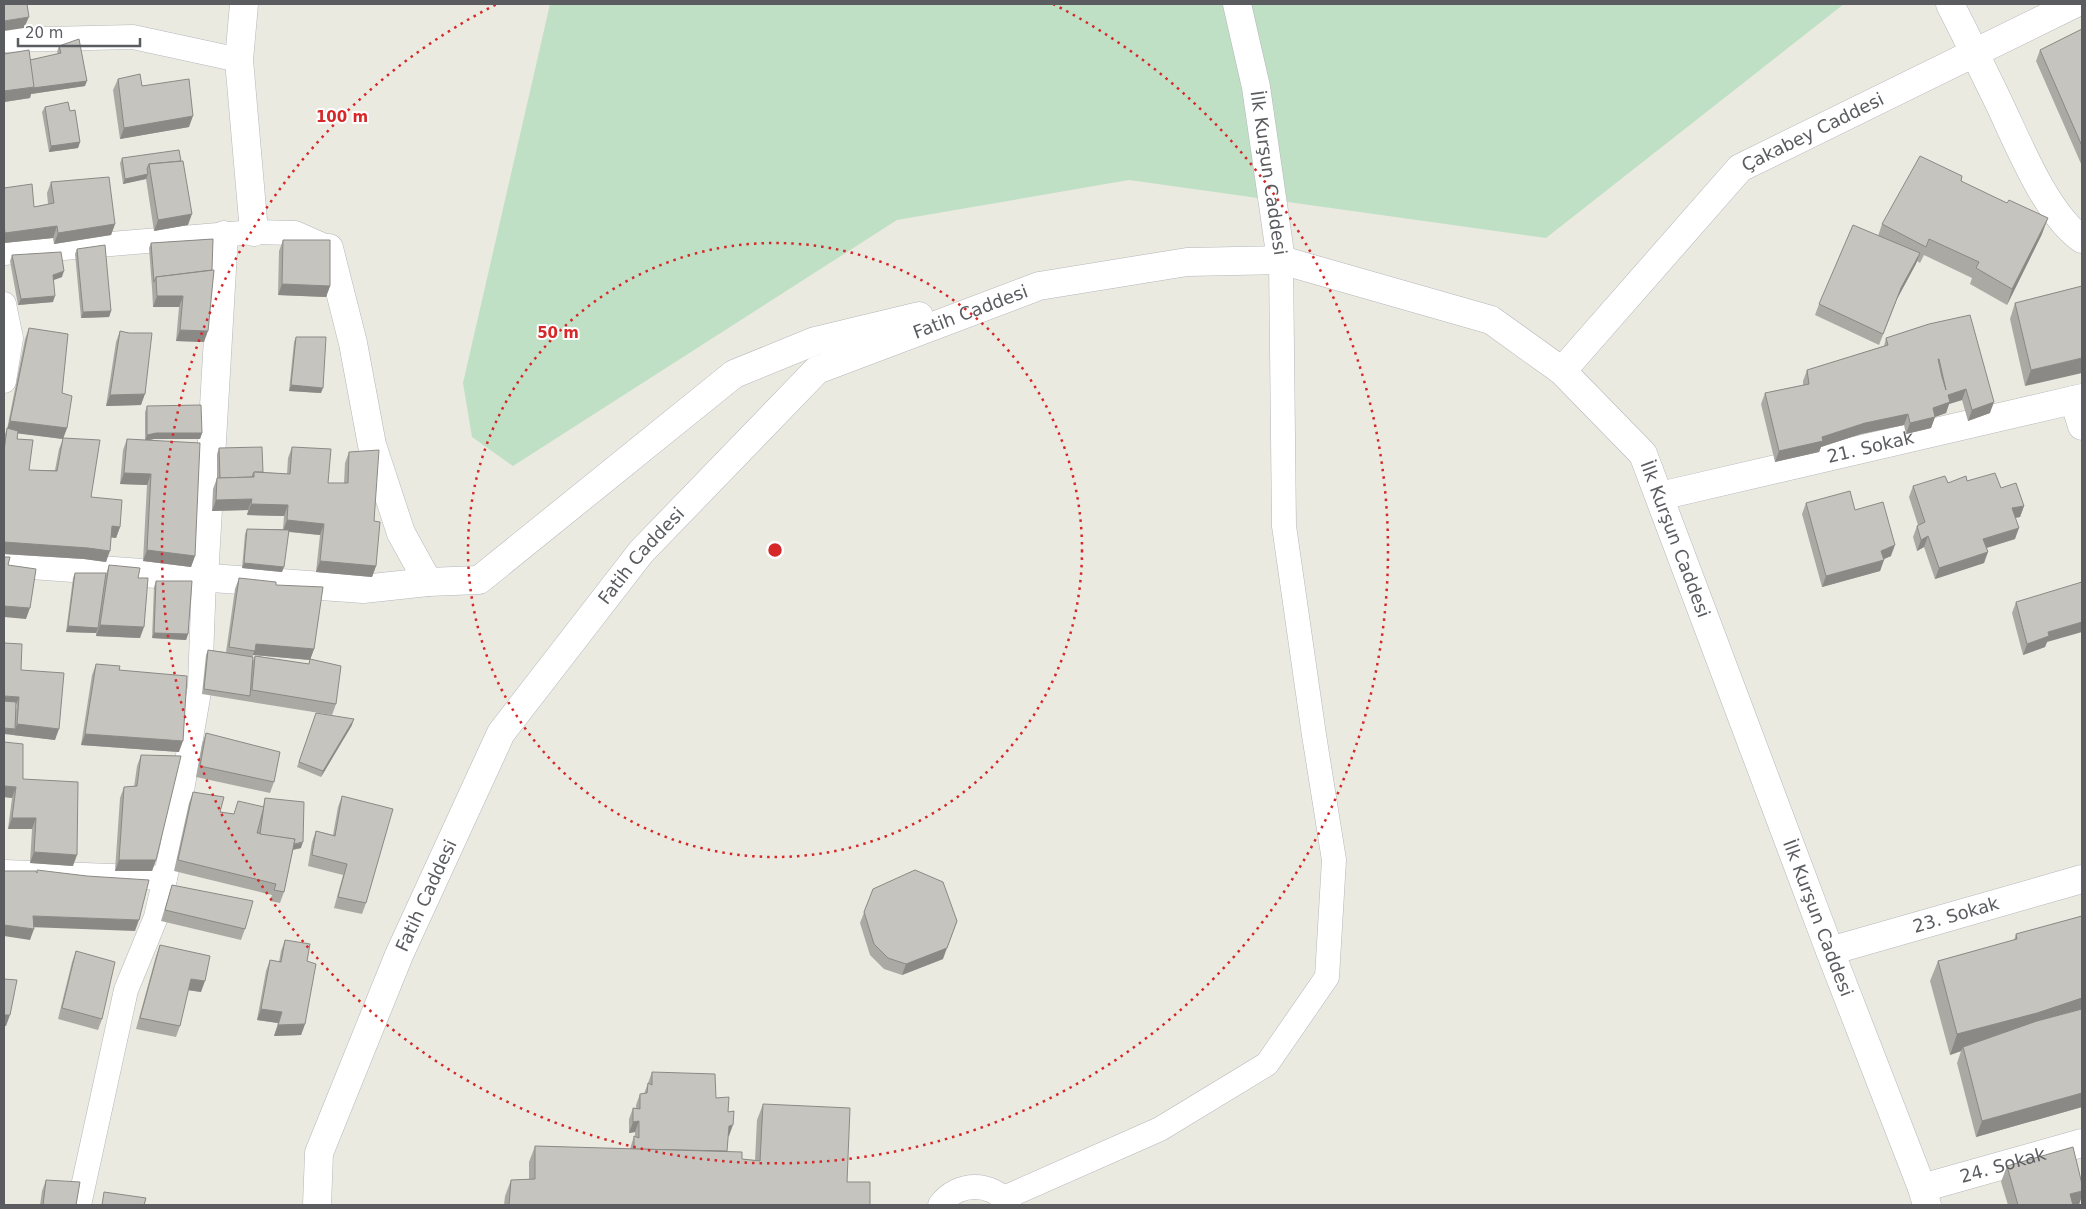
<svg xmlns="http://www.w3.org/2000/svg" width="2086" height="1209" font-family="'DejaVu Sans',sans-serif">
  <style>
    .green { fill: #c0e0c5 }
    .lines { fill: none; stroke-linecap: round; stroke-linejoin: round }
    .service-casing { stroke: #b4b6ba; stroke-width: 25 }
    .minor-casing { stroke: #b4b6ba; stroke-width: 29 }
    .tertiary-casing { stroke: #b4b6ba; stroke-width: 29 }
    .service { stroke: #fff; stroke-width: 24 }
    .minor { stroke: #fff; stroke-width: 28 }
    .tertiary { stroke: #fff; stroke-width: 28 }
    .wall { fill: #aaa9a3; fill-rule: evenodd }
    .shaded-wall { fill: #8b8985 }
    .building { fill: #c6c4be; stroke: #8b8985; fill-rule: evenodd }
    .ring { fill: none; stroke: #d62828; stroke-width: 2.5; stroke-dasharray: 2.5 5 }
    .labels { text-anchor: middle; stroke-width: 4; stroke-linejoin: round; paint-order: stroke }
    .street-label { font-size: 18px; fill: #5a5c60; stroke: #fff }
    .centre { fill: #d62828; stroke: #fff; stroke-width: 2.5 }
    .ring-label { font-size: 15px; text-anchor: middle; font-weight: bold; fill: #d62828; stroke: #fff; stroke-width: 4; stroke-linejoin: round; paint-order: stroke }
  </style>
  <rect width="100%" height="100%" fill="#ebeae1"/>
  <!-- green -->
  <path class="green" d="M550 4H1844L1546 238 1129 180 897 220 513 466 472 437 463 383Z"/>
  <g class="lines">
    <!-- service casing -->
    <g class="service-casing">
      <g id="service">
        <path d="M4 40 133 37 239 60"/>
        <path d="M4 253 254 232 295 233 329 248"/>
        <path d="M4 304 11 338 4 381"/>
        <path d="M4 872 165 878"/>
        <path d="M1004 1198 1160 1129 1267 1064 1327 977 1334 860 1314 735 1284 526 1281 260"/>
        <path d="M79 1205 126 990 156 917 172 848 200 686 204 578"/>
        <path d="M940 1205C958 1181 992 1181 1009 1205"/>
      </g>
    </g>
    <!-- minor casing -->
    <g class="minor-casing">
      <g id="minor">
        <path d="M1950 4C1967 37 1983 70 1999 103 2018 143 2046 214 2082 239"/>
        <path d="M2074 400 2082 426"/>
        <path id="s1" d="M1660 496 2082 398"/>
        <path d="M4 563 363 589 428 582"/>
        <path d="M204 578 224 235"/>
        <path id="s2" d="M1830 951 2082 879"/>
        <path id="s3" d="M1922 1188 2082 1143"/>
      </g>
    </g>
    <!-- tertiary casing -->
    <g class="tertiary-casing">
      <g id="tertiary">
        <path d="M244 4 239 60 254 232"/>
        <path id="s4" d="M1237 4 1256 87 1281 260"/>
        <path d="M329 248 353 343 372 445 401 533 428 582 479 580 734 374 815 341 919 316"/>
        <path id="s5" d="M1562 371 1740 168 2074 4"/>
        <path id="s6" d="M317 1205 319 1153 399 955 501 733 641 552 817 370 1039 286 1187 262 1281 260 1491 320 1562 371 1643 454 1830 951 1922 1188 1927 1205"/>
      </g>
    </g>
    <!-- service -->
    <use href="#service" class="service"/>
    <!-- minor -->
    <use href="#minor" class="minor"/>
    <!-- tertiary -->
    <use href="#tertiary" class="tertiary"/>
  </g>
  <!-- wall -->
  <g class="wall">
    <path d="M2082 29V166L2036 61 2040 50Z"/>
    <path d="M59 46 85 86 31 94 30 98 4 102V54L30 60 58 54 57 52Z"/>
    <path d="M118 79 142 86 189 127 120 139 113 90Z"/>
    <path d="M45 107 80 142 78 148 49 152 42 112Z"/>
    <path d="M122 158 181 161 188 225 154 231 146 179 123 184 120 163Z"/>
    <path d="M1961 181 2042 234 2007 305 1970 284 1972 278 1924 255 1920 263 1917 261 1897 299 1879 345 1815 315 1819 304 1878 236 1882 224Z"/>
    <path d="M51 182 115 224 111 235 54 244 53 238 4 243V188L34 207 48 204 47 193Z"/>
    <path d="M213 239 204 342 176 341 179 307H153L152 288 149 248 151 243Z"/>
    <path d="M283 240 330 286 326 297 278 295 279 251Z"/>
    <path d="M77 249 111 311 109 317 81 318 75 254Z"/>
    <path d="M12 255 62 277 53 280V302L18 305 10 261Z"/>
    <path d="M2082 286 2025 386 2010 319 2015 303Z"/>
    <path d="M1929 324 1990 413 1968 421 1962 400 1949 404 1946 413 1935 417 1931 428 1906 434 1904 425 1861 434 1821 447 1819 452 1775 462 1761 404 1765 393 1803 385V381L1807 370 1884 346 1886 338Z"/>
    <path d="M29 328 62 393 67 428 63 438 91 497 120 527 116 538 111 537 106 562 84 559 4 554V437L7 429 25 339ZM18 433 63 439 59 449 55 470H29L17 439Z"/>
    <path d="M120 331 129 333 141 405 106 406 116 342Z"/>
    <path d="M296 337 321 393 289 391 294 342Z"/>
    <path d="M147 406 202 433 200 439H154L147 440 195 556 191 567 143 561 147 485 120 484 123 450 127 439 145 440V412Z"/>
    <path d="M292 447 328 483H344L345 463 349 452 374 521 376 566 372 577 316 572 320 535 288 532 282 572 242 568 245 534 247 529H283L284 516 247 515 248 510 212 511 213 489 217 478V454L219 448 263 472 287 474 288 458Z"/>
    <path d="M1967 481 2001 488 2024 506 2020 517 2015 518V539L1987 548 1984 563 1935 579 1924 547 1917 551 1913 537 1917 526 1918 525 1909 497 1913 486Z"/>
    <path d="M1806 503 1855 510 1891 556 1884 559 1880 571 1822 587 1802 514Z"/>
    <path d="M109 565 138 578 140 638 96 636V633L66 632 73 578 75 573 106 574Z"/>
    <path d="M239 578 276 585 314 649 310 660 253 655 252 663 255 656 309 664 310 659 336 704 332 715 202 694 206 655 208 650 226 652 235 589Z"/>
    <path d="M156 581 188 634 186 640 152 638 154 587Z"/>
    <path d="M2016 602 2047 642 2045 647 2023 655 2012 613Z"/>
    <path d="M96 664 119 670 179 752 81 745 92 675Z"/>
    <path d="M21 670 55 740 13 735Z"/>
    <path d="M316 713 352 725 321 777 297 767Z"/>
    <path d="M206 733 274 782 270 793 196 777 202 744Z"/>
    <path d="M141 755 156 860 152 871H115L120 798 124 787H134L137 766Z"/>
    <path d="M23 779 73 866 30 863 32 829H8L12 798 4 797Z"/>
    <path d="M193 792 220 812 234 814 263 807 265 798 301 848 293 850 284 892 280 903 270 901 272 895 174 871 189 803Z"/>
    <path d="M342 796 366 903 362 914 334 908 343 875 308 866 312 842 316 831 333 835 338 807Z"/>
    <path d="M172 885 245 929 241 940 161 921Z"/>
    <path d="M873 889 943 959 902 975 884 969 870 955 860 923Z"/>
    <path d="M2082 916V1107L1976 1137 1957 1063 1961 1051 1950 1055 1930 981 1938 961 2014 940 2016 934Z"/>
    <path d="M285 940 307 961 305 1024 301 1035 274 1036 278 1023 257 1020 266 971 270 960 279 962 281 951Z"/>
    <path d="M160 945 201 992 188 990 180 1026 176 1037 136 1029 156 956Z"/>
    <path d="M76 951 102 1019 98 1030 58 1019 72 962Z"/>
    <path d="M652 1072 716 1098 728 1112 729 1136H728L727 1151 742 1159 755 1160 757 1120 763 1104 847 1182 870 1205H504L505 1196 511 1180 529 1179V1162L535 1146 630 1149 634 1136H635V1132L629 1133V1119L633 1108H636V1105L640 1094H644Z"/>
    <path d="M2007 1166 2079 1205H2008L2001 1182Z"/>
    <path d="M46 1180 76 1205H40L42 1191Z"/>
  </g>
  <!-- shaded-wall -->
  <g class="shaded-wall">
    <path d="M29 17 24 28 4 31V21Z"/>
    <path d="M87 81 85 86 31 94 30 98 4 102V91Z"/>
    <path d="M193 116 189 127 120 139 124 128Z"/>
    <path d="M80 142 78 148 49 152 51 146Z"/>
    <path d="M148 174 146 179 123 184 125 179Z"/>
    <path d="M192 214 188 225 154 231 158 220Z"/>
    <path d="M2048 218 2042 234 2007 305 2012 289Z"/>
    <path d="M115 224 111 235 54 244 58 233Z"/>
    <path d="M57 226 53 238 4 243V235L5 233Z"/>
    <path d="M1920 253 1916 264 1897 299 1879 345 1901 288Z"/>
    <path d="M64 271 62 277 51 281 53 275Z"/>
    <path d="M282 284 330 286 326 297 278 295Z"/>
    <path d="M55 296 53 302 18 305 21 299Z"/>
    <path d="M157 296H183L179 307H153Z"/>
    <path d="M111 311 109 317 81 318 83 312Z"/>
    <path d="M180 330 208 331 204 342 176 341Z"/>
    <path d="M2082 358V373L2025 386 2031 370Z"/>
    <path d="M291 385 323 388 321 393 289 391Z"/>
    <path d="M1966 389 1962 400 1949 404 1946 413 1932 418 1935 417 1931 428 1906 434 1910 423 1933 408 1948 395Z"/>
    <path d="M145 394 141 405 106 406 110 395Z"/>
    <path d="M1994 402 1990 413 1968 421 1972 410Z"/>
    <path d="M1908 414 1904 425 1861 434 1821 447 1819 452 1775 462 1779 451 1865 423Z"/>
    <path d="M10 421 67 428 63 439 6 432Z"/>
    <path d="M156 433H202L200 439H154L145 441 147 435Z"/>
    <path d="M124 473 151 474 147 485 120 484Z"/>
    <path d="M252 499 248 510 212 511 216 500Z"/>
    <path d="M251 504 288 505 284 516 247 515Z"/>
    <path d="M2024 506 2020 517 2008 519 2012 508Z"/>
    <path d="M287 520 324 524 320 535 283 531Z"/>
    <path d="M112 526 120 527 116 538 108 537Z"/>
    <path d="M2019 528 2015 539 1979 550 1983 539Z"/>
    <path d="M1928 536 1924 547 1917 551 1921 540Z"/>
    <path d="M4 542 88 548 110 551 106 562 84 559 4 554Z"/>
    <path d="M1895 545 1891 556 1877 562 1881 551Z"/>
    <path d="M147 550 195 556 191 567 143 561Z"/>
    <path d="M1988 552 1984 563 1935 579 1939 568Z"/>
    <path d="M1884 560 1880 571 1822 587 1826 576Z"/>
    <path d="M320 561 376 566 372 577 316 572Z"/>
    <path d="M244 563 284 567 282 572 242 568Z"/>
    <path d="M4 606 30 608 26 619 4 617Z"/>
    <path d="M2082 622V632L2047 642 2045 647 2023 655 2027 644 2048 632Z"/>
    <path d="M100 625 144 627 140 638 96 636Z"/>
    <path d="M68 626 98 628 96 633 66 632Z"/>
    <path d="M154 633 188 634 186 640 152 638Z"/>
    <path d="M256 644 314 649 310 660 253 655Z"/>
    <path d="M4 696 19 697 15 708 4 707Z"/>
    <path d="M354 719 352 725 321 777 323 771Z"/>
    <path d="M17 724 59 729 55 740 13 735Z"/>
    <path d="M4 728 15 729 13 735 4 734Z"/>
    <path d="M85 734 183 741 179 752 81 745Z"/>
    <path d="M4 786 16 787 12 798 4 797Z"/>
    <path d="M12 818H36L32 829H8Z"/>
    <path d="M303 842 301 848 291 850 293 845Z"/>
    <path d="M34 852 77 855 73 866 30 863Z"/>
    <path d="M119 860H156L152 871H115Z"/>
    <path d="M33 916 139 920 135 931 29 927Z"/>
    <path d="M957 921 943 959 902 975 906 964Z"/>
    <path d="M4 925 34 929 30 940 4 936Z"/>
    <path d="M191 979 205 981 201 992 187 990Z"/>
    <path d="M2082 998V1016L1963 1047 1961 1051 1950 1055 1957 1034Z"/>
    <path d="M261 1009 282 1012 278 1023 257 1020Z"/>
    <path d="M4 1015H10L6 1026H4Z"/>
    <path d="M305 1024 301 1035 274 1036 278 1025Z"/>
    <path d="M2082 1093V1107L1976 1137 1982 1121Z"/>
    <path d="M639 1121 635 1132 629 1133 633 1122Z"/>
    <path d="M733 1125 729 1136 725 1137 729 1126Z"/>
    <path d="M2082 1191V1196L2079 1205H2066L2070 1194Z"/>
  </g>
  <!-- building -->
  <g class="building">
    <path d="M4 4H27L29 17 4 21Z"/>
    <path d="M2082 29V146L2040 50Z"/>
    <path d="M79 39 87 81 33 88 30 60 61 53 59 46Z"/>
    <path d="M29 50 34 87 4 91V54Z"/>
    <path d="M140 74 142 86 189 79 193 116 124 128 118 79Z"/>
    <path d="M68 102 70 111 75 110 80 142 51 146 45 107Z"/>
    <path d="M179 150 181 161 149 164 147 169 148 174 125 179 122 158Z"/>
    <path d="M1920 156 1962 176 1961 181 2007 203 2009 200 2048 218 2012 289 1976 268 1979 262 1929 239 1926 247 1882 224Z"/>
    <path d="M183 161 192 214 158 220 149 164Z"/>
    <path d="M109 177 115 224 58 233 57 226 5 233 4 225V188L32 184 34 207 54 203 51 182Z"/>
    <path d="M1853 225 1920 253 1901 288 1883 334 1819 304Z"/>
    <path d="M213 239 212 270 156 277 154 282 151 243Z"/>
    <path d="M283 240H330V286L282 284Z"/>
    <path d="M105 245 111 311 83 312 77 249Z"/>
    <path d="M61 252 64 271 53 275 55 296 21 299 12 255Z"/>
    <path d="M214 270 208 331 180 330 183 296H157L156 277Z"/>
    <path d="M2082 286V358L2031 370 2015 303Z"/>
    <path d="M1970 315 1994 402 1972 410 1966 389 1948 395 1950 402 1933 408 1935 417 1910 423 1908 414 1865 423 1822 437 1823 441 1779 451 1765 393 1809 384 1807 370 1888 345 1886 338 1929 324ZM1938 359H1939L1946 390 1942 377Z"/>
    <path d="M29 328 68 334 62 393 72 396 67 428 10 421Z"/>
    <path d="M120 331 129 333H152L145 394 110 395Z"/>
    <path d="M296 337H326L323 388 291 385Z"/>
    <path d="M201 405 202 433H156L147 435V406Z"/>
    <path d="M7 428 18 431 17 439 33 440 29 470 57 471 63 438 100 440 91 497 122 500 120 527 112 526 110 551 88 548 4 542V451Z"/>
    <path d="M127 439 200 443 195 556 147 550 151 474 124 473Z"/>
    <path d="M262 447 263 472H254L252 477 220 478 219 448Z"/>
    <path d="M292 447 331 449 328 483H348L349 452 379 450 374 521 380 522 376 566 320 561 324 524 287 520 288 505 251 504 252 499 216 500 217 478 254 477V472L290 474Z"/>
    <path d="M1995 473 2001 488 2016 483 2024 506 2012 508 2019 528 1983 539 1988 552 1939 568 1928 536 1921 540 1917 526 1925 522 1913 486 1945 476 1948 483 1966 476 1967 481Z"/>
    <path d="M1850 491 1855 510 1883 502 1895 545 1881 551 1884 560 1826 576 1806 503Z"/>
    <path d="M247 529 289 530 284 567 244 563Z"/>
    <path d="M4 557H10L8 565 36 569 30 608 4 606Z"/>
    <path d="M109 565 140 568 138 578H148L144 627 100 625Z"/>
    <path d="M75 573H106L98 628 68 626Z"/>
    <path d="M239 578 276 582V585L323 587 314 649 256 644 255 651 229 647Z"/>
    <path d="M156 581H192L188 634 154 633Z"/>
    <path d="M2082 582V622L2048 632 2049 636 2027 644 2016 602Z"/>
    <path d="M4 643 22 644 21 670 64 673 59 729 17 724 19 697 4 696Z"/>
    <path d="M208 650 253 657 250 696 204 689Z"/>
    <path d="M255 656 309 664 310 659 341 666 336 704 252 690Z"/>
    <path d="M96 664 120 666 119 670 187 676 183 741 85 734Z"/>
    <path d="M4 701 16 702 15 729 4 728Z"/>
    <path d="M316 713 354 719 323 771 299 762Z"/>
    <path d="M206 733 280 752 274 782 200 766Z"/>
    <path d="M4 742 23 744V779L78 782 77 855 34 852 36 818H12L16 787 4 786Z"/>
    <path d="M141 755 181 756 156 860H119L124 787 137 786Z"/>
    <path d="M193 792 224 797 220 812 234 814 238 801 264 807 257 833 295 839 284 892 274 890 276 884 178 860Z"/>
    <path d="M342 796 393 809 366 903 338 897 347 864 312 855 316 831 335 836Z"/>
    <path d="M265 798 304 802 303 842 294 844 295 839 260 834Z"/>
    <path d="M37 870 87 876 149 880 139 920 33 916 34 929 4 925V871H36L37 873Z"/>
    <path d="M915 870 943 882 957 921 947 948 906 964 888 958 874 944 864 912 873 889Z"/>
    <path d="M172 885 253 901 245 929 165 910Z"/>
    <path d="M2082 916V998L2037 1013 1957 1034 1938 961 2017 939 2016 934Z"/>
    <path d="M285 940 310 944 307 961 316 964 305 1024 278 1025 282 1012 261 1009 270 960 281 962Z"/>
    <path d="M160 945 210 956 205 981 191 979 180 1026 140 1018Z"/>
    <path d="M76 951 115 962 102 1019 62 1008Z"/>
    <path d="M4 979 17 980 10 1015H4Z"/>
    <path d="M2082 1009V1093L1982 1121 1963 1047 2037 1021Z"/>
    <path d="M652 1072 715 1074 716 1098 729 1097 728 1112 734 1111 733 1125 729 1126 727 1151 634 1149V1136L639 1138V1121L633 1122V1108L640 1109V1094L647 1093 648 1083 652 1085Z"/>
    <path d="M763 1104 850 1108 847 1182H870V1205H509L511 1180 535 1179V1146L742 1152V1159L760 1161Z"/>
    <path d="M2073 1147 2082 1184V1191L2070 1194 2073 1205H2018L2007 1166Z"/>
    <path d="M46 1180 80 1182 76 1205H43Z"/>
    <path d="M104 1192 146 1198 144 1205H102Z"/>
  </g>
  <!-- distance rings -->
  <g class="ring">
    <circle cx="775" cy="550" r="307"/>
    <path d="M1053 4A613 613 0 1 1 497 4"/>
  </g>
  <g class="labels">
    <!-- street labels -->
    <g class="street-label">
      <text dy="6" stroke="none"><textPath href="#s5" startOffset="351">Çakabey Caddesi</textPath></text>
      <text dy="6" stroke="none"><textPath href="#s4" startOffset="172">İlk Kurşun Caddesi</textPath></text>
      <text dy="6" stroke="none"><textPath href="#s6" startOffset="1156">Fatih Caddesi</textPath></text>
      <text dy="6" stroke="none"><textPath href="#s1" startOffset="216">21. Sokak</textPath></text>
      <text dy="6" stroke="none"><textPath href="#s6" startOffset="1986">İlk Kurşun Caddesi</textPath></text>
      <text dy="6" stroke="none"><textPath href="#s6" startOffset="736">Fatih Caddesi</textPath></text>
      <text dy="6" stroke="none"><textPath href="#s6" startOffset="331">Fatih Caddesi</textPath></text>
      <text dy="6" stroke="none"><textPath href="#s2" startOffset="131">23. Sokak</textPath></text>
      <text dy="6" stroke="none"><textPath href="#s6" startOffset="2391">İlk Kurşun Caddesi</textPath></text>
      <text dy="6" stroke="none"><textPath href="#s3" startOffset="84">24. Sokak</textPath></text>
    </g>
  </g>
  <circle cx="775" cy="550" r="8" class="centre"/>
  <g class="ring-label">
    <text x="342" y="122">100 m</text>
    <text x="558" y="338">50 m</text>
  </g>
  <!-- border -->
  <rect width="2086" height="1209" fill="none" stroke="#5a5c60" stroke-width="10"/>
  <!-- scale -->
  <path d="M18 38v8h122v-8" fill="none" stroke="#5a5c60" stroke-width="2.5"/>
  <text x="25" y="38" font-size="15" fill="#5a5c60" stroke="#ffffff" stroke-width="4" paint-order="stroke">20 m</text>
</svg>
